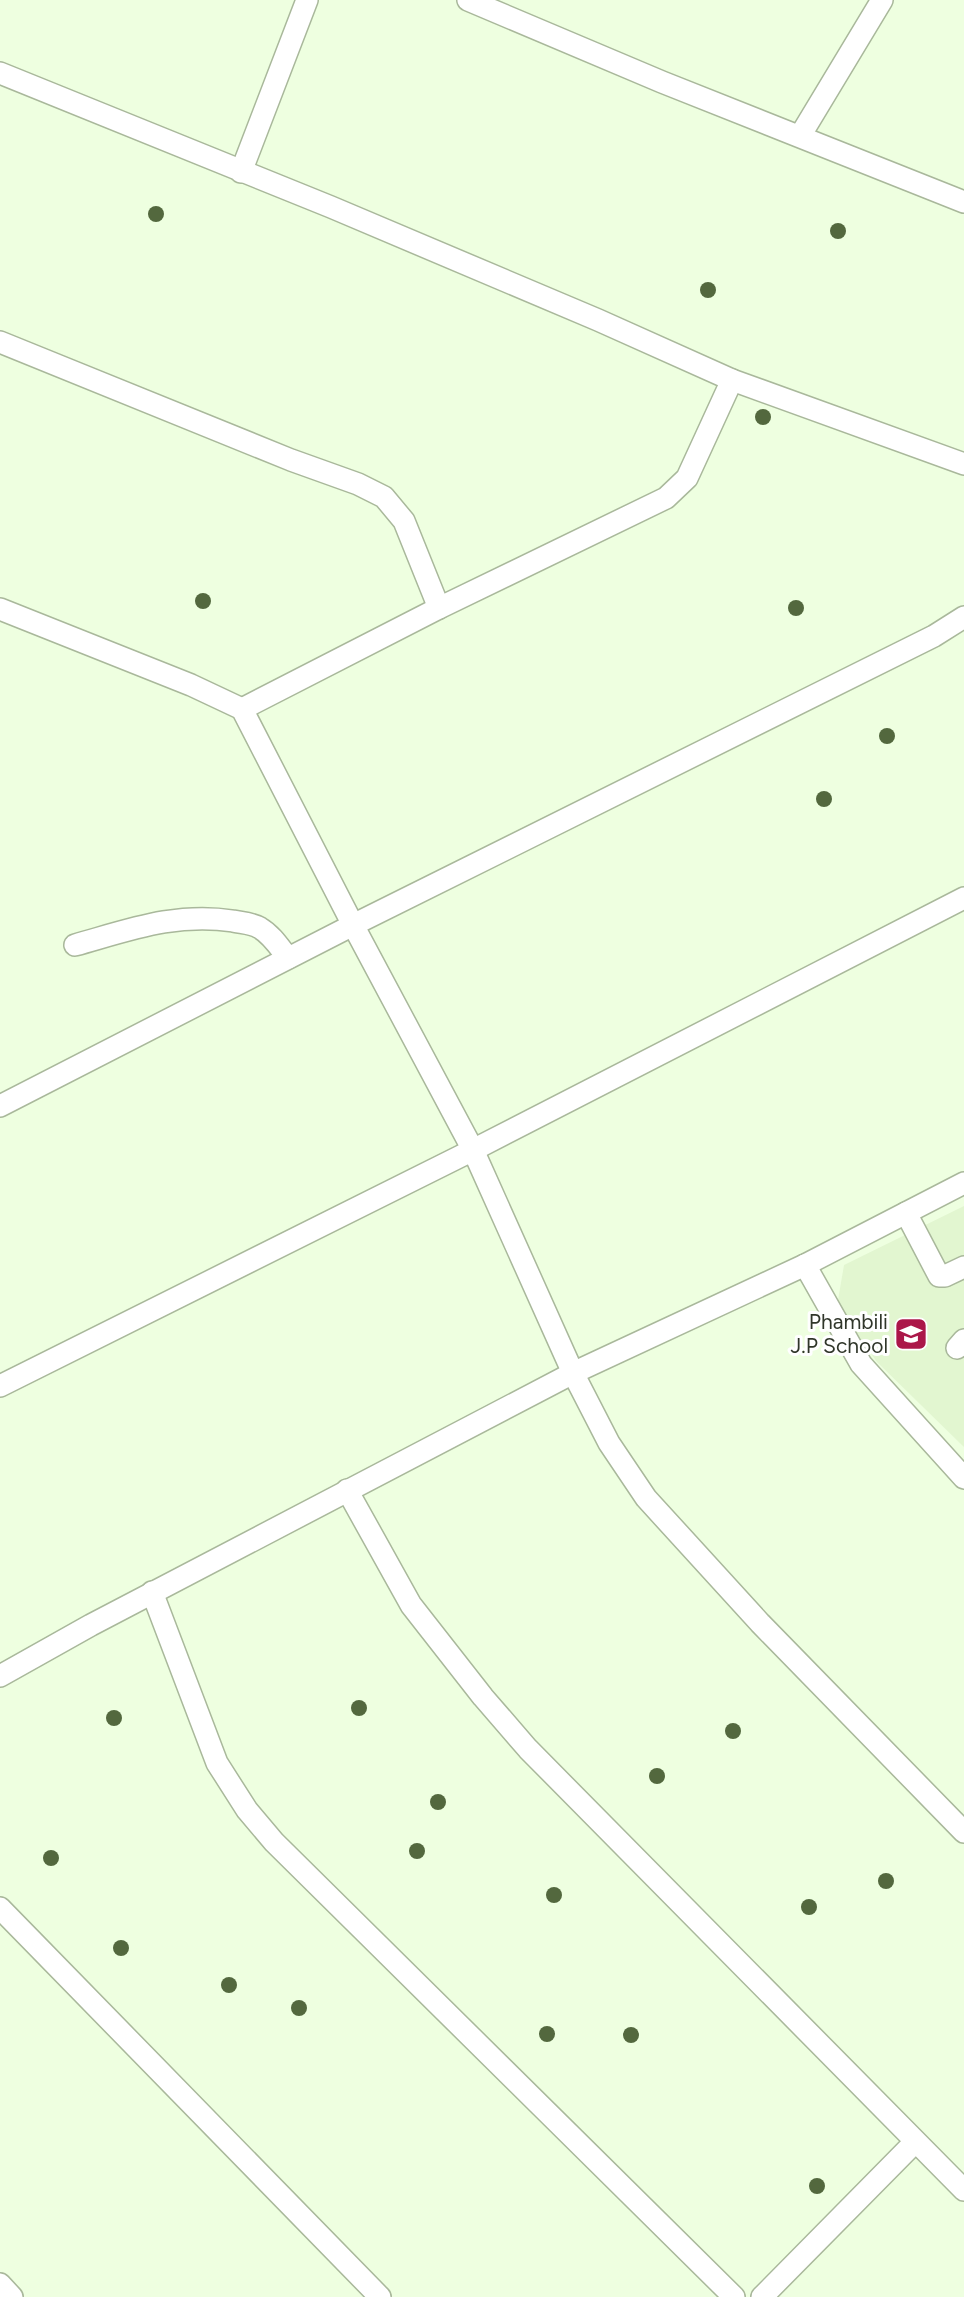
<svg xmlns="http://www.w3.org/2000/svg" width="964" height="2297" font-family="Figtree,sans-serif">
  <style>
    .built { fill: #e2f6d0 }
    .building { fill: #53683e }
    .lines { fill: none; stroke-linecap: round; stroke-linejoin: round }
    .minor-casing { stroke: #a9b89b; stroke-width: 24 }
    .minor { stroke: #fff; stroke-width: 21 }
    .labels { text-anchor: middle; stroke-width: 6; stroke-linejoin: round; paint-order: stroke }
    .poi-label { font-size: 21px; fill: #30362a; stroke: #fff; text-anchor: end }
  </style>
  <rect width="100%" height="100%" fill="#eeffe0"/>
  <!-- built -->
  <path class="built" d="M964 1206V1447L877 1362 837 1306 844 1265Z"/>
  <!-- building -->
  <g class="building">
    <circle cx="156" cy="214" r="8"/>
    <circle cx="838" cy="231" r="8"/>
    <circle cx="708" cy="290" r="8"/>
    <circle cx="763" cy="417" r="8"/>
    <circle cx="203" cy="601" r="8"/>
    <circle cx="796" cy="608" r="8"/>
    <circle cx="887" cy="736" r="8"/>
    <circle cx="824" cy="799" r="8"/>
    <circle cx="359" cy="1708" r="8"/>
    <circle cx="114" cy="1718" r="8"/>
    <circle cx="733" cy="1731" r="8"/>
    <circle cx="657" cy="1776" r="8"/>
    <circle cx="438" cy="1802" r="8"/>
    <circle cx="417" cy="1851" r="8"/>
    <circle cx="51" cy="1858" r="8"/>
    <circle cx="886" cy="1881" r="8"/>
    <circle cx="554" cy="1895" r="8"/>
    <circle cx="809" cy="1907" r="8"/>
    <circle cx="121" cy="1948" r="8"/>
    <circle cx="229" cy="1985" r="8"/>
    <circle cx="299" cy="2008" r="8"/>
    <circle cx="547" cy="2034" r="8"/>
    <circle cx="631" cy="2035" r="8"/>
    <circle cx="817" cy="2186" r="8"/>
  </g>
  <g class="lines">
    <!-- minor casing -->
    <g class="minor-casing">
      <g id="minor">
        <path d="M468 0 662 82 964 202"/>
        <path d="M0 73 331 207 598 320 732 380 964 464"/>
        <path d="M800 136 882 0"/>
        <path d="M241 172 307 0"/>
        <path d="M0 342 291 460 358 484 384 497 404 521 439 608"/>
        <path d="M0 609 191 685 242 709 353 925 473 1150 573 1373 609 1443 646 1498 760 1623 964 1832"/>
        <path d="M242 709 439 608 666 498 687 478 732 380"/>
        <path d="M75 945C129 930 176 912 233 921 242 923 252 923 260 928 272 935 280 948 288 958"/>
        <path d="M0 1106 353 925 934 636 964 617"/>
        <path d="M906 1213 939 1276H945L964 1267"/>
        <path d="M805 1265 861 1364 964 1478"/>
        <path d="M957 1348 964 1340"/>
        <path d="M0 1386 473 1150 964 898"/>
        <path d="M347 1490 411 1605 483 1697 528 1749 964 2190"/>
        <path d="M152 1592 217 1763 247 1810 274 1842 734 2297"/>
        <path d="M0 1676 91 1625 573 1373 805 1265 964 1183"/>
        <path d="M0 1908 380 2297"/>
        <path d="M0 2284 12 2297"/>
        <path d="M762 2297 915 2142"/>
      </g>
    </g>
    <!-- minor -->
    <use href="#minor" class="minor"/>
  </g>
  <!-- icons -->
  <defs>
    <g id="school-square" transform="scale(1.725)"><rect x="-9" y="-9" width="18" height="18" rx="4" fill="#ab1749" stroke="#fff"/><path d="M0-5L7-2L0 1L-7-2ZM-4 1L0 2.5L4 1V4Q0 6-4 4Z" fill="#fff"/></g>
  </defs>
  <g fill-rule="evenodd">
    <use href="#school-square" x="911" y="1334"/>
  </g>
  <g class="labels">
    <!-- poi labels -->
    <g class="poi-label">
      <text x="888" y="1329">Phambili<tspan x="888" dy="24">J.P School</tspan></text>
    </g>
  </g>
</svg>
